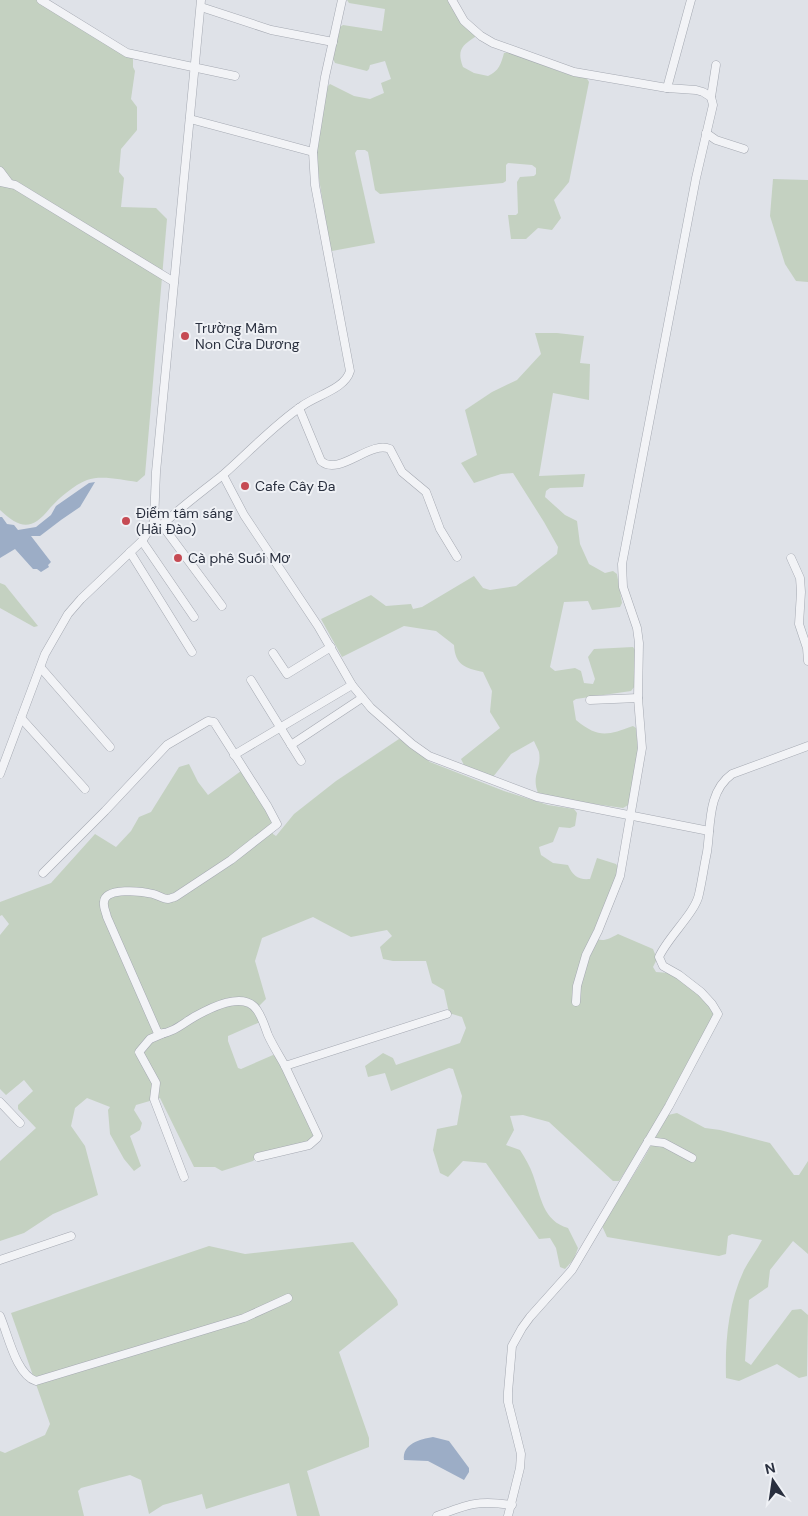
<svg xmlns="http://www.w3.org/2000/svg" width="808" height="1516" font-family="'DM Sans',sans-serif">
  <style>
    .green { fill: #c4d1c1 }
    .water { fill: #9cadc6 }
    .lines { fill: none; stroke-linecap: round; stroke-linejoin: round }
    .street-casing { stroke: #a5a9b2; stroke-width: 9 }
    .street { stroke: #f2f3f6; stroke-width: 8 }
    .poi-dot { fill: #c64b54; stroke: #eff1f5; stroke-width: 2 }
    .labels { text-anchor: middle; stroke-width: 4; stroke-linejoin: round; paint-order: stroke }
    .poi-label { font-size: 14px; fill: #292f3e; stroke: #eff1f5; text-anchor: start }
  </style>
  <rect width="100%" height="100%" fill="#dfe2e8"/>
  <!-- green -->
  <g class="green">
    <path d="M0 0H37L133 57V67L135 71 131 99 137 107V130L121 149 119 172 124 178 121 207 156 208 167 219 145 475 137 482C121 480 102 475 87 480 74 485 59 498 50 508 32 531 20 529 0 510Z"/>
    <path d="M347 0H449L475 34V37C461 46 457 51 463 67L474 73 488 76C499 71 501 64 504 53L509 52 561 72 586 77 589 82 569 182 554 200 561 218 552 230 538 228 526 239H511L508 215H516L518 213 517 182 520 177 534 176 536 174V168L532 165 508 163 506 165V181L503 183 380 194 375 190 368 152 365 150H357L355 153 375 243 332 251 330 250 315 152 326 88 330 84 354 96 370 99 384 93 381 83 391 79 385 61 370 65 369 69 367 71 335 63 333 59 340 27 343 25 382 31 385 9 349 3Z"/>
    <path d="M773 179 808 180V282L796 281 785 264 770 216Z"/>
    <path d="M535 333H557L584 336 580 363 590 364 589 400 553 393 539 476 585 474 583 487 550 488 546 491 545 497 565 515 577 521 580 544 589 564 605 573 613 571 617 574 622 603 620 607 592 610 588 601 564 602 550 667 555 671 575 668 581 671 584 683 593 684 595 679 588 657 594 649 633 647 635 650V686L631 691 576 699 573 701 576 720C599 739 608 735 633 726L636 728 638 751 630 804 623 808 580 802 538 793C531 775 542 769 539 752 538 749 535 744 534 741L511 754 493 777 464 765 461 759 500 728 490 712 492 691 483 672C465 668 455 665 454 645L436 631 404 626 342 657 321 619 371 595 386 606 411 604 413 609 422 607 474 576 483 588 490 590 516 586 557 554 558 547 544 522 513 473 501 474 474 483 461 463 477 455 465 410 492 392 517 380 541 354Z"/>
    <path d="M0 583 5 585 38 626 34 627 0 608Z"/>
    <path d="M399 739 402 740 430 762 504 791 548 805 574 809 577 813 575 826 570 828 559 827 553 842 539 847 541 855 553 863 568 865C573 876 578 880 590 879L597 858 616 864 619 869 593 937C602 943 609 939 618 934L653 949 657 959 653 967 656 972 669 973 689 986 711 1005 715 1012 668 1106 619 1181H613L549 1122 523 1115 510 1116 514 1130 506 1145 520 1150C525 1158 530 1166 533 1175 541 1197 543 1221 568 1228L578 1248 574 1259 565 1269 560 1267 556 1248 550 1238 539 1239 486 1163 463 1161 448 1177 440 1173 433 1150 437 1129 457 1125 462 1096 453 1069 449 1068 391 1091 385 1073 368 1077 365 1066 383 1053 393 1058 396 1065 460 1043 466 1028 462 1017 449 1013 444 990 432 983 426 961H393L383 959 380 947 392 936 387 930 351 937 313 917 262 938 255 961 266 999 254 1011 260 1022 228 1036V1041L238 1068 241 1069 273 1055 277 1056 315 1135V1139L258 1156 253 1161 222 1171 215 1167H194L160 1098 136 1105 134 1110 142 1123 140 1130 130 1136 141 1166 134 1171 124 1159 110 1134 108 1110 110 1107 87 1098 75 1108 71 1126 85 1146 98 1195 53 1214 24 1233 0 1241V1161L36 1128 18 1109V1105L33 1091 24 1080 6 1095 0 1089V935L9 924 2 915 0 916V902L51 883 95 834 116 847 131 831 139 817 151 812 179 767 189 764 198 782 208 795 241 771C254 791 272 810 273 834L276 836 294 814 336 781Z"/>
    <path d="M677 1113 705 1128 720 1130 770 1143 794 1175H799L808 1161V1254L793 1241 770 1270 768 1287 749 1300 745 1361 751 1365 792 1310 801 1309 808 1315 807 1376 799 1378 777 1364 739 1381 726 1378C725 1342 728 1304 744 1270 749 1260 757 1250 762 1240L732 1234 728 1236 726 1254 719 1256 607 1237 602 1226 644 1158 668 1115Z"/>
    <path d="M353 1242 397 1300 398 1305 339 1352 369 1438V1447L307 1471 320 1516H297L289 1483 206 1509 202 1494 163 1505 149 1514 141 1480 130 1475 81 1488 78 1491 84 1516H0V1451L5 1453 45 1435 50 1424 11 1313 209 1246 245 1254Z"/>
  </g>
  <!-- water -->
  <g class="water">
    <path d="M95 482 80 507 61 520 40 536H31L51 562 48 565 49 567 41 572 37 569H33L15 549 0 558V517H2L7 524 14 525 18 530 36 527 51 515 56 506 89 483Z"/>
    <path d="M433 1437 449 1441 469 1468V1472L464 1480 428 1461 404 1460C402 1444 420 1439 433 1437Z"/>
  </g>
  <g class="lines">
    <!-- street casing -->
    <g class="street-casing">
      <g id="street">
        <path d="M41 0 127 53 235 76"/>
        <path d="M452 0 464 21 481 36 493 43 574 72 667 88 691 0"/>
        <path d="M201 7 271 30 333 42"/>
        <path d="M711 97 716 65"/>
        <path d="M190 119 313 152"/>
        <path d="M706 133 716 140 744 149"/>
        <path d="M0 171 9 183"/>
        <path d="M0 182 15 185 174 282"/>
        <path d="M299 408 321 461C339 477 370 440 390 449L402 472 426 492 440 529 457 557"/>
        <path d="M223 475 244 515 318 626 352 685 371 708 412 744 429 756 537 797 709 831"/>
        <path d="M154 522 162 525C181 507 203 491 224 474 249 452 275 424 302 406 317 395 345 389 350 371L315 185 313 152 325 77 342 0"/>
        <path d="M162 525 222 606"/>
        <path d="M142 541 194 617"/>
        <path d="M130 552 192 652"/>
        <path d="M791 558 800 578 801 592 799 624 807 648 808 661"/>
        <path d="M273 653 287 674 331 647"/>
        <path d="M41 668 110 747"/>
        <path d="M251 680 301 761"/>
        <path d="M590 700 638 698"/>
        <path d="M21 718 85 789"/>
        <path d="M291 745 362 698"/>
        <path d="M234 755 352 685"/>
        <path d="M0 774 45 654 68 614 81 599 142 541 154 522 156 472 201 0"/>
        <path d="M43 873 105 811 167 745 208 721 214 722 268 807 277 824 231 860 175 897C174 897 169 899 168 899 163 899 158 895 153 894 142 891 105 887 104 902 103 907 106 912 107 917L157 1031 160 1034C174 1032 182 1024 194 1017 210 1008 244 990 257 1010 262 1017 265 1027 268 1035 273 1046 279 1055 285 1066L447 1014"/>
        <path d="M576 1002 577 986 586 955 598 931 620 876 642 748 638 698 639 643 637 628 623 587 622 564 696 178 713 105 711 97 703 92 696 90 667 88"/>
        <path d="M164 1033 150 1039 139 1052 156 1083 154 1099 184 1177"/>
        <path d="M0 1102 20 1123"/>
        <path d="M648 1141 664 1143 692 1158"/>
        <path d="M258 1157 309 1145 317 1138 318 1136 285 1066"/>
        <path d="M0 1260 71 1236"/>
        <path d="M0 1316C8 1334 16 1375 36 1381L244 1318 288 1298"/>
        <path d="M437 1516C468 1504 478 1500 512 1505"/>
        <path d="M508 1516 520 1468 521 1454 508 1402V1392L512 1346 522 1328 530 1317 572 1270 669 1106 718 1014 712 1004 701 992 679 975 663 966 659 957C667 938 696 912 699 894 702 881 704 866 707 852 711 826 707 792 732 774L808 746"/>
      </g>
    </g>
    <!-- street -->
    <use href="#street" class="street"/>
  </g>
  <!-- markers -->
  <g class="poi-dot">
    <circle cx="185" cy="336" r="5"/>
    <circle cx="245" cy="486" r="5"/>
    <circle cx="126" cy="521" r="5"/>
    <circle cx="178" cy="558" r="5"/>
  </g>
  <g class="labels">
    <!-- poi labels -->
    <g class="poi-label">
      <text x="195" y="333">Trường Mầm<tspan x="195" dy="16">Non Cửa Dương</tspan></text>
      <text x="255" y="491">Cafe Cây Đa</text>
      <text x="136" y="518">Điểm tâm sáng<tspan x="136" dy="16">(Hải Đào)</tspan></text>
      <text x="188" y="563">Cà phê Suối Mơ</text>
    </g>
  </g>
  <!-- north arrow -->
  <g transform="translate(773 1481) rotate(347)" stroke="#eff1f5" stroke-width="4" paint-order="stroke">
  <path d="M0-4L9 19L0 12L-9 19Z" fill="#292f3e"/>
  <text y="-8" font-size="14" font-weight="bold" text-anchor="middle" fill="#292f3e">N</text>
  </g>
</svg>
